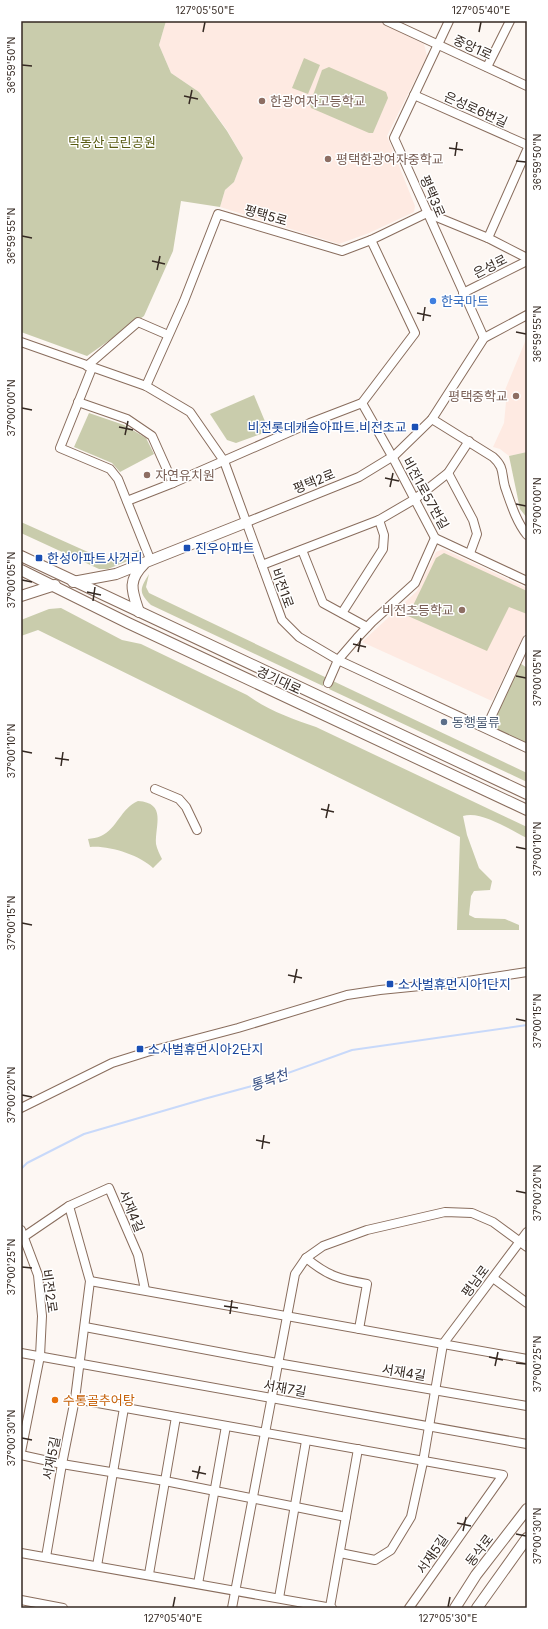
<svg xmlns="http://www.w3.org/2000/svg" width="548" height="1629" font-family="Inter,'Noto Sans KR',sans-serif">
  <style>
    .commercial { fill: #feeae2 }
    .green { fill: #c9ccac }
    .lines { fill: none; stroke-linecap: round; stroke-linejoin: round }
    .stream { stroke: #c8d9fa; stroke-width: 2 }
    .minor-casing { stroke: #896d5d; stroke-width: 10 }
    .major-casing { stroke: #896d5d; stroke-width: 12 }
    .minor { stroke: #fff; stroke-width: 8 }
    .major { stroke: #fff; stroke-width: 10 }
    .ticks { fill: none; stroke: #352922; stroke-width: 1.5 }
    .education-dot { fill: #8d6e63; stroke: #fff; stroke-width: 1.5 }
    .shop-dot { fill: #3f7fe0; stroke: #fff; stroke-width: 1.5 }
    .transit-dot { fill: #1a4fb4; stroke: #fff; stroke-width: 1.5 }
    .service-dot { fill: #5c6f8a; stroke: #fff; stroke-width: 1.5 }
    .food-dot { fill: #e8710a; stroke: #fff; stroke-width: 1.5 }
    .labels { text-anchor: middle; stroke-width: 3; stroke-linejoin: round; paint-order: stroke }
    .street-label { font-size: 13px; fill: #352922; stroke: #fff }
    .education-label { font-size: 13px; fill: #785e54; stroke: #fff; text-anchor: start }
    .park-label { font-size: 13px; fill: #575a10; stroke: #fff }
    .shop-label { font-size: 13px; fill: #366cbe; stroke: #fff; text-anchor: start }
    .transit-label { font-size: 13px; fill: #164399; stroke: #fff; text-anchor: start }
    .service-label { font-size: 13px; fill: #4e5e75; stroke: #fff; text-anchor: start }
    .food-label { font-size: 13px; fill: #c56008; stroke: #fff; text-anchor: start }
    .water-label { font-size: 14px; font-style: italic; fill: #334b80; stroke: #fff }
    .neatline { fill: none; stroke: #352922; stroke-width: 1.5 }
    .ticks-label { font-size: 10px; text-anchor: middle; fill: #352922 }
  </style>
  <rect width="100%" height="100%" fill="#fdf7f3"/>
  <!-- commercial -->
  <g class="commercial">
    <path d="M166 21H378L424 44 427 56 387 136 415 206 414 212 369 233 339 244 220 207 225 190 234 182 243 158 227 130 199 92 171 73 159 45Z"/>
    <path d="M527 337V452L509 456 500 449 493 447 504 423 506 402 505 390Z"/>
    <path d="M443 549 527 588V629L492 701 362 642 417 591 436 552Z"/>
  </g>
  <!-- green -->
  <g class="green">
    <path d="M21 21H166L159 45 171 73 199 92 227 131 243 158 234 182 225 190 220 207 181 201 173 251 144 316 87 356 21 332Z"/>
    <path d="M304 58 320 65 308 94 292 88Z"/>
    <path d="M329 67 386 92 388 98 373 133H369L311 108 310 104 322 70Z"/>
    <path d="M254 395 269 431 236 443 227 440 210 414Z"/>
    <path d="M89 413 124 425 146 438 154 454 120 472 112 463 74 447Z"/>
    <path d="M527 452V518L520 509 509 456Z"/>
    <path d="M21 522 108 561 139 550 140 556 108 569H99L21 533Z"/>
    <path d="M444 553 527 591V614L509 607 487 651 408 616 436 558Z"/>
    <path d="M149 574 146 587 149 593 327 678 323 686 151 605C138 592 140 589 149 574Z"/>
    <path d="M61 608 122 640 141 644 247 695C268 710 292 719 316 727L527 827V838C510 830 481 810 463 816L467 835 479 868 492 881 490 890 474 891 471 896 469 915 475 918 505 919 519 925V930H457L460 837 38 630 21 636V620L49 609Z"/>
    <path d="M520 663 527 668V745L491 728 490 724Z"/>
    <path d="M333 681 527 773V782L329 689Z"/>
    <path d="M138 801C167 803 155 825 156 844 157 849 160 855 162 859L153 868C140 855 108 845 90 847L88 839C92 838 97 838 101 836 117 829 121 808 138 801Z"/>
  </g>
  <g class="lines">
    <!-- stream -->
    <path class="stream" d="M21 1169 27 1163 84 1134 204 1099 252 1086 352 1050 527 1025"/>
    <!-- minor casing -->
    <g class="minor-casing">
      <g id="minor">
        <path d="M387 21 527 86"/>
        <path d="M449 21 394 138 484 338"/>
        <path d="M487 67 510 21"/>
        <path d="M414 95 527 145"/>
        <path d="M488 238 527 150"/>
        <path d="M463 293 527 261"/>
        <path d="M21 342 146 386 190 412 224 461 282 620 299 637 338 660 527 748"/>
        <path d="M87 366 138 322 168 335"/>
        <path d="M92 368 60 448 110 469 118 479 150 559"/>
        <path d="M146 386 184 301 218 214 342 251 371 240 427 213 488 238 527 258"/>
        <path d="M78 402 127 419 152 436 173 483"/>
        <path d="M362 403 392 456 435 538 527 581"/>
        <path d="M432 419 493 457C505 468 501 473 505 487 511 504 516 521 527 535"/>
        <path d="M448 473 473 520 477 534 470 553"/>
        <path d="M127 501 173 483 310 423 362 403 415 333 371 240"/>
        <path d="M247 522 359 477 395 455 432 419 484 338 527 315"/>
        <path d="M302 550 323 603 367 627"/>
        <path d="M262 565 379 520 415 499 448 473 469 441"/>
        <path d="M342 613 383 549 384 535 379 520"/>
        <path d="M328 683 338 660 357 638 372 622 415 583 435 538"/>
        <path d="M486 728 527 640"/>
        <path d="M155 789 179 799 186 807 197 830"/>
        <path d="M21 1108 112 1063 147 1052 238 1028 347 995 380 990 461 982 527 972"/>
        <path d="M21 1230 38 1275 42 1316 40 1356 21 1452"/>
        <path d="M22 1238 69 1206 109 1188 138 1255 145 1290"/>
        <path d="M306 1258C328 1276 339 1279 367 1284L359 1329"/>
        <path d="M493 1278 527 1303"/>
        <path d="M90 1281 527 1359"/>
        <path d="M85 1327 277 1363 527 1406"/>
        <path d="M21 1353 527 1444"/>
        <path d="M75 1399 503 1475 409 1608"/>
        <path d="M21 1455 62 1464 165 1481 346 1517"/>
        <path d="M21 1553 332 1608"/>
        <path d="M340 1553 375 1560 391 1550 411 1517 423 1462 443 1344 527 1232"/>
        <path d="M46 1557 62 1464 75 1399 90 1281 69 1206"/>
        <path d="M97 1566 124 1408"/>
        <path d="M149 1574 176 1417"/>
        <path d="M198 1584 226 1426"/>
        <path d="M279 1598 306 1441"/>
        <path d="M21 1600 63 1608"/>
        <path d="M330 1607 358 1449"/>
        <path d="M232 1608 295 1274 306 1258 323 1246 367 1230 445 1212 472 1213 493 1222 527 1247"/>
      </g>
    </g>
    <!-- major casing -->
    <g class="major-casing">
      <g id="major">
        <path d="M21 556 527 794"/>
        <path d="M21 570 128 623 527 810"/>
        <path d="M73 582 116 574 247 522"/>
        <path d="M21 596 55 585"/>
        <path d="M139 612C132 591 127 581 144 564"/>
        <path d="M455 1608 476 1575 527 1509"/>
        <path d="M477 1608 527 1538"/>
      </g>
    </g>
    <!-- minor -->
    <use href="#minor" class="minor"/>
    <!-- major -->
    <use href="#major" class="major"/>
  </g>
  <!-- ticks -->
  <path class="ticks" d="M203 32 205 22M479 32 481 22M22 65 32 66M184 96 198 99M189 104 192 90M449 148 463 150M455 156 457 142M516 161 526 162M22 236 32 238M152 261 165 264M157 270 160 256M417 313 431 316M423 321 425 307M516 332 526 334M22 408 32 410M119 427 133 430M125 435 128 421M385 478 399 481M390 487 393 473M516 504 526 506M22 580 32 582M87 592 101 595M93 601 95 587M353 644 366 647M358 652 361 638M516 676 526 678M22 751 32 753M55 758 69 760M61 766 63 752M321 809 334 812M326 818 329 804M516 847 526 849M22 923 32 925M288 975 302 978M294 983 297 969M516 1019 526 1021M22 1095 32 1097M256 1140 270 1143M262 1149 264 1135M516 1191 526 1193M22 1267 32 1268M224 1306 238 1308M230 1314 232 1300M489 1357 503 1360M516 1363 526 1364M495 1366 498 1352M22 1438 32 1440M192 1471 206 1474M197 1479 200 1466M457 1523 471 1526M463 1531 466 1517M516 1534 526 1536M173 1607 175 1597M448 1607 450 1597"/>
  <!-- markers -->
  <g class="education-dot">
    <circle cx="262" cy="101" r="4"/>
    <circle cx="328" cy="159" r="4"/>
    <circle cx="516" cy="396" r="4"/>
    <circle cx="147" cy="475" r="4"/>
    <circle cx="462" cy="610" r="4"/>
  </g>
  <circle class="shop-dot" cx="433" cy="301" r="4"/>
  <g class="transit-dot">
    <rect x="411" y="423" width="8" height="8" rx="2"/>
    <rect x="183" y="544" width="8" height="8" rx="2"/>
    <rect x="35" y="554" width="8" height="8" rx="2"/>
    <rect x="386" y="980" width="8" height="8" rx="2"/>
    <rect x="136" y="1045" width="8" height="8" rx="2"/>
  </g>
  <circle class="service-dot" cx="444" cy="722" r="4"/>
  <circle class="food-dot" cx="55" cy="1400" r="4"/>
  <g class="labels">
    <!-- street labels -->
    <g class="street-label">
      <text transform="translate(473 47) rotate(24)" y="5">중앙1로</text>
      <text transform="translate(476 109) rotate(24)" y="5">은성로6번길</text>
      <text transform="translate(433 196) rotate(67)" y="5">평택3로</text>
      <text transform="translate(266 215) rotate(16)" y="5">평택5로</text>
      <text transform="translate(490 266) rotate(-27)" y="5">은성로</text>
      <text transform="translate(314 481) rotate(-22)" y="5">평택2로</text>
      <text transform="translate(426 493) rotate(61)" y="5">비전1로57번길</text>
      <text transform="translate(283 588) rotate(70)" y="5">비전1로</text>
      <text transform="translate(279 680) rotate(25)" y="5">경기대로</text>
      <text transform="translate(132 1211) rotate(67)" y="5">서재4길</text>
      <text transform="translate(475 1281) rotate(-53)" y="5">평남로</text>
      <text transform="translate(50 1291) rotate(82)" y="5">비전2로</text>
      <text transform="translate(404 1372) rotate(9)" y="5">서재4길</text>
      <text transform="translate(285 1388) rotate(10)" y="5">서재7길</text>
      <text transform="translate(51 1458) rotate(-79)" y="5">서재5길</text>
      <text transform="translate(479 1550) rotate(-52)" y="5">동삭로</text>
      <text transform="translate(432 1554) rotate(-55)" y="5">서재5길</text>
    </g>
    <!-- education labels -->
    <g class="education-label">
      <text x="270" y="106">한광여자고등학교</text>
      <text x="336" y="164">평택한광여자중학교</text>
      <text x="508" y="401" text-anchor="end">평택중학교</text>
      <text x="155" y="480">자연유치원</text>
      <text x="454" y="615" text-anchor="end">비전초등학교</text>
    </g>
    <!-- park labels -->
    <g class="park-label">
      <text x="112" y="147">덕동산 근린공원</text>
    </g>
    <!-- shop labels -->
    <g class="shop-label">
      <text x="441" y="306">한국마트</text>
    </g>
    <!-- transit labels -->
    <g class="transit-label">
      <text x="407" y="432" text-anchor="end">비전롯데캐슬아파트.비전초교</text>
      <text x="195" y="553">진우아파트</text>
      <text x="47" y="563">한성아파트사거리</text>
      <text x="398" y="989">소사벌휴먼시아1단지</text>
      <text x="148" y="1054">소사벌휴먼시아2단지</text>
    </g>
    <!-- service labels -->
    <g class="service-label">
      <text x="452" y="727">동행물류</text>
    </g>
    <!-- food labels -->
    <g class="food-label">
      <text x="63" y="1405">수통골추어탕</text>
    </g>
    <!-- water labels -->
    <g class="water-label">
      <text transform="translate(269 1080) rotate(-19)" y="5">통복천</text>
    </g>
  </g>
  <!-- border -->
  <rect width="548" height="1629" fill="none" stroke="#ffffff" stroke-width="44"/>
  <rect x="22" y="22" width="504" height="1585" class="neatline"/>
  <g class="ticks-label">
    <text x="205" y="14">127°05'50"E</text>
    <text x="481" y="14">127°05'40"E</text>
    <text transform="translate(11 65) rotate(-90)" y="4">36°59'50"N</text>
    <text transform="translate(537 162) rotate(-90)" y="4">36°59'50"N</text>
    <text transform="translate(11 236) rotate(-90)" y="4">36°59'55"N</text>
    <text transform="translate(537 334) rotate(-90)" y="4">36°59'55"N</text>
    <text transform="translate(11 408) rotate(-90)" y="4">37°00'00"N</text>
    <text transform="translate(537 506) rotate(-90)" y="4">37°00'00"N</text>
    <text transform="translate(11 580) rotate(-90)" y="4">37°00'05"N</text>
    <text transform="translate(537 678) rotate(-90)" y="4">37°00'05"N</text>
    <text transform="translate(11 751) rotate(-90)" y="4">37°00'10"N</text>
    <text transform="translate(537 849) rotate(-90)" y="4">37°00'10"N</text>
    <text transform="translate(11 923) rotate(-90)" y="4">37°00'15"N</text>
    <text transform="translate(537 1021) rotate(-90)" y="4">37°00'15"N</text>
    <text transform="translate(11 1095) rotate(-90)" y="4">37°00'20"N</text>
    <text transform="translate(537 1193) rotate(-90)" y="4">37°00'20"N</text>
    <text transform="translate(11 1267) rotate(-90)" y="4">37°00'25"N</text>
    <text transform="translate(537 1364) rotate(-90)" y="4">37°00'25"N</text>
    <text transform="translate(11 1438) rotate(-90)" y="4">37°00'30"N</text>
    <text transform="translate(537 1536) rotate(-90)" y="4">37°00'30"N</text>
    <text x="173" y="1622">127°05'40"E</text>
    <text x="448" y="1622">127°05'30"E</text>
  </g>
</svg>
